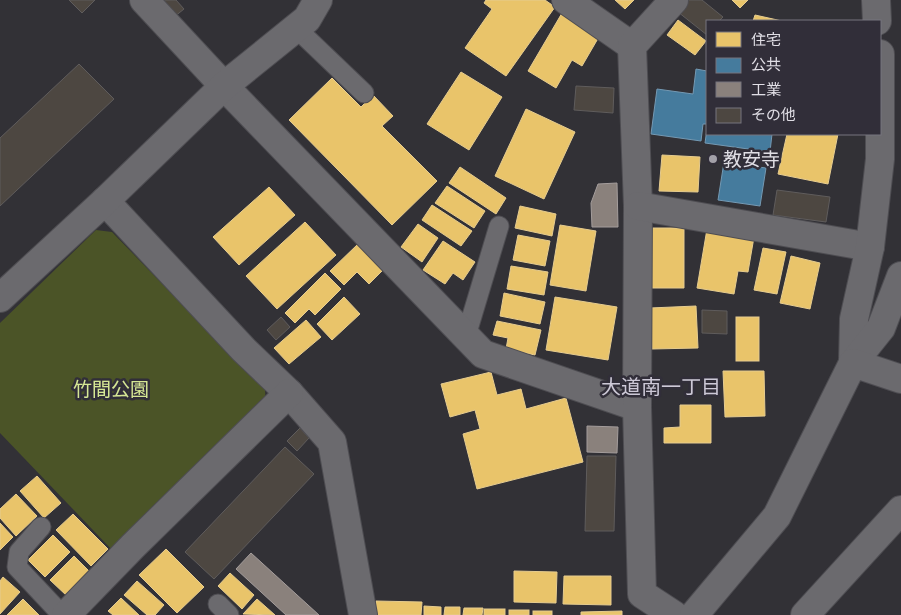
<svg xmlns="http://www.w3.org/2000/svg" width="901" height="615" font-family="Mulish,'Noto Sans JP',sans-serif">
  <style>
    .green { fill: #4b5427 }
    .homes { fill: #e9c46a; stroke: #e6cc8f }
    .public { fill: #457b9d; stroke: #7499b3 }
    .industry { fill: #8a817c; stroke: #a49d9c }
    .building { fill: #4d4741; stroke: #5f5c5c }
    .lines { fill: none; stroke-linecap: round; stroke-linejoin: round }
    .lane-casing { stroke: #4e4d52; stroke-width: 21 }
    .street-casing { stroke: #4e4d52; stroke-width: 30 }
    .secondary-casing { stroke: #4e4d52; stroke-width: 30 }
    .lane { stroke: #6b6a6e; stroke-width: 19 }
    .street { stroke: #6b6a6e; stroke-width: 28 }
    .secondary { stroke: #6b6a6e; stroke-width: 28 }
    .poi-dot { fill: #a3a1a8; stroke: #312e39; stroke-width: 2 }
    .labels { text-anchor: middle; stroke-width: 5; stroke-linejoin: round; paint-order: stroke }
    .poi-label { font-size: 19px; fill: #e0dee5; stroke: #312e39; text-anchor: start }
    .park-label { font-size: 19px; fill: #d6e794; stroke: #312e39 }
    .neighbourhood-label { font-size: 20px; fill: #cdc9d7; stroke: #312e39 }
  </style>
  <rect width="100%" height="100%" fill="#323136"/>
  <!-- green -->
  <path class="green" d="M96 230 112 232 265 390 266 406 114 552 0 433V323Z"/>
  <!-- homes -->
  <g class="homes">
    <path d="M486 0H545L555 7 506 76 465 48 492 9 484 3Z"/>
    <path d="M615 0H634L625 9Z"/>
    <path d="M732 0H748L740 8Z"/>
    <path d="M562 13 600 35 582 66 572 60 556 88 528 71Z"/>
    <path d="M755 15 782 21H753Z"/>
    <path d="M678 20 706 41 695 55 667 35Z"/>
    <path d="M461 72 502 97 469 150 427 124Z"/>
    <path d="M332 78 361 107 373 95 393 116 382 126 437 181 392 225 289 120Z"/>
    <path d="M526 109 575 132 544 199 495 176Z"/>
    <path d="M787 134H838L828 184 778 174Z"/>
    <path d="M662 155 700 157 698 192 659 191Z"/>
    <path d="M460 167 506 198 496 214 449 183Z"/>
    <path d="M447 186 485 211 474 228 435 203Z"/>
    <path d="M269 187 295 215 239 265 213 237Z"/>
    <path d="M432 205 472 231 461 246 422 220Z"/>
    <path d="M520 206 556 214 552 236 515 228Z"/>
    <path d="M305 222 336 255 277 309 246 276Z"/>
    <path d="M418 224 438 238 422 262 401 247Z"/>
    <path d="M560 225 596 231 586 291 550 285Z"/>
    <path d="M649 228H684V288H648Z"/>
    <path d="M707 229 754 237 748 272 738 271 734 294 697 288Z"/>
    <path d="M518 235 550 241 545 266 513 260Z"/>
    <path d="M443 241 475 262 463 280 453 273 445 284 423 270Z"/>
    <path d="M358 244 383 270 369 284 357 272 344 285 330 271Z"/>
    <path d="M763 248 786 252 777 294 754 290Z"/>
    <path d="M791 256 820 263 810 309 780 303Z"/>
    <path d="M511 266 548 272 544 295 507 289Z"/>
    <path d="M325 273 341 289 315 315 309 309 295 323 285 313Z"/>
    <path d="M504 293 545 302 540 324 500 316Z"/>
    <path d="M344 297 360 314 332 340 317 324Z"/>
    <path d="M555 297 617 307 608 360 546 350Z"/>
    <path d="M696 306 698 348 652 349 650 308Z"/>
    <rect x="736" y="317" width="23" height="44"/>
    <path d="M306 320 321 337 289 364 274 348Z"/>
    <path d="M497 321 541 330 535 355 506 349 508 338 493 335Z"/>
    <path d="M723 371H764L765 416 725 417Z"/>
    <path d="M491 372 497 395 521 389 526 409 566 398 583 462 477 489 463 434 480 429 475 410 450 417 441 384Z"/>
    <path d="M680 405H711V443H664V428L680 427Z"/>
    <path d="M37 476 61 503 44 518 20 491Z"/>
    <path d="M16 494 37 516 16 536 0 518V509Z"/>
    <path d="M73 514 108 549 91 566 56 530Z"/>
    <path d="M0 523 13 537 0 550Z"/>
    <path d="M53 535 70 552 45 577 28 560Z"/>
    <path d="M166 549 204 587 177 613 139 575Z"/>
    <path d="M74 556 90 572 67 596 50 580Z"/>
    <path d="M514 571 557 572 556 603 514 602Z"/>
    <path d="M230 573 254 595 242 609 218 586Z"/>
    <path d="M564 576H611V605L563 604Z"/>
    <path d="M3 577 20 592 0 614V581Z"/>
    <path d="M137 581 164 605 155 615H147L124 595Z"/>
    <path d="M121 598 139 615H113L108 611Z"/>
    <path d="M23 599 39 615H7Z"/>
    <path d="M257 599 275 615 243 614Z"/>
    <path d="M376 601 422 602 421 615H375Z"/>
    <path d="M424 606 441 607V615H424Z"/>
    <path d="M445 607H460V615H444Z"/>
    <path d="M464 608H483L482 615H463Z"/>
    <rect x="484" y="609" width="21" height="6"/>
    <rect x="509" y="610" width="20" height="5"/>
    <rect x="533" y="611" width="19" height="4"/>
    <path d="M622 611V615H581V612Z"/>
  </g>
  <!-- public -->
  <g class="public">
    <path d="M696 69 707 71V124H703L701 141 651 134 657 89 693 94Z"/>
    <path d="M707 129V134H772L770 152 705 143Z"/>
    <path d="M724 162 766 168 760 206 718 200Z"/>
  </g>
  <!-- industry -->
  <g class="industry">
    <path d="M617 183 618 227H592L591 203 598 184Z"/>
    <path d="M587 426 618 427 617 453 587 452Z"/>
    <path d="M251 553 319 615H286L236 569Z"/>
  </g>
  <!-- building -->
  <g class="building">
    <path d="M69 0H95L82 13Z"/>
    <path d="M159 0H176L184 9 174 17Z"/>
    <path d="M687 0H702L723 17 719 21H707V35L678 12Z"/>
    <path d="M79 64 114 99 0 206V138Z"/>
    <path d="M576 86 614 88 613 113 574 110Z"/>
    <path d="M777 190 830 197 826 222 773 215Z"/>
    <path d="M702 310 727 311V334L702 333Z"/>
    <path d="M281 317 290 327 276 340 267 330Z"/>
    <path d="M300 428 309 438 297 451 287 441Z"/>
    <path d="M285 447 314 474 214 579 185 552Z"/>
    <path d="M587 456H616L614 531H585Z"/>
  </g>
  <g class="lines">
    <!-- lane casing -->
    <g class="lane-casing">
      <g id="lane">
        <path d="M296 28 364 93"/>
        <path d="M466 336 499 226"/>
        <path d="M41 527 19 552 17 567 62 615"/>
        <path d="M218 604 229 615"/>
      </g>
    </g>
    <!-- street casing -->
    <g class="street-casing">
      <g id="street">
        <path d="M144 0 224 86 483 354 637 407"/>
        <path d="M566 0 632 46"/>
        <path d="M674 0 632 46 638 206 637 407 642 594 674 615"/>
        <path d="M876 0 877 21"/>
        <path d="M105 201 244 350 289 393 332 442 363 615"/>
        <path d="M638 206 870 247"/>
        <path d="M0 298 105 201 224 86 307 19 318 0"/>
        <path d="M853 363 854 319 870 247 880 159V54"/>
        <path d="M853 363 881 328 901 276"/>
        <path d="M66 615 133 546 289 393"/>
      </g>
    </g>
    <!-- secondary casing -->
    <g class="secondary-casing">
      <g id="secondary">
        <path d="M694 615 777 516 853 363 901 379"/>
        <path d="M805 615 901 510"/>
      </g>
    </g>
    <!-- lane -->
    <use href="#lane" class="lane"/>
    <!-- street -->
    <use href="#street" class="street"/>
    <!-- secondary -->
    <use href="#secondary" class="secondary"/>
  </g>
  <!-- markers -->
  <circle class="poi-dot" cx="713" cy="159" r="5"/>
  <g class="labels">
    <!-- poi labels -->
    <g class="poi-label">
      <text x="723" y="166">教安寺</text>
    </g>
    <!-- park labels -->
    <g class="park-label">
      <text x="111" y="396">竹間公園</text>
    </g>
    <!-- neighbourhood labels -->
    <g class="neighbourhood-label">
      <text x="661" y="394">大道南一丁目</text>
    </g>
  </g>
  <!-- legend -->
  <rect x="706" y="20" width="175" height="115" fill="#312e39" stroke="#77747e"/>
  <rect x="716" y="32" width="25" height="15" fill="#e9c46a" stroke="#77747e"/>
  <text x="751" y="45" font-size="15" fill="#e0dee5">住宅</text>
  <rect x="716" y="58" width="25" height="15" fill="#457b9d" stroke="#77747e"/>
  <text x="751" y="70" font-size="15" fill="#e0dee5">公共</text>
  <rect x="716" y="82" width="25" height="15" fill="#8a817c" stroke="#77747e"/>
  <text x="751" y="95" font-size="15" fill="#e0dee5">工業</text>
  <rect x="716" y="108" width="25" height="15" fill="#4d4741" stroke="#77747e"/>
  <text x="751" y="120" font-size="15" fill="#e0dee5">その他</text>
</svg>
